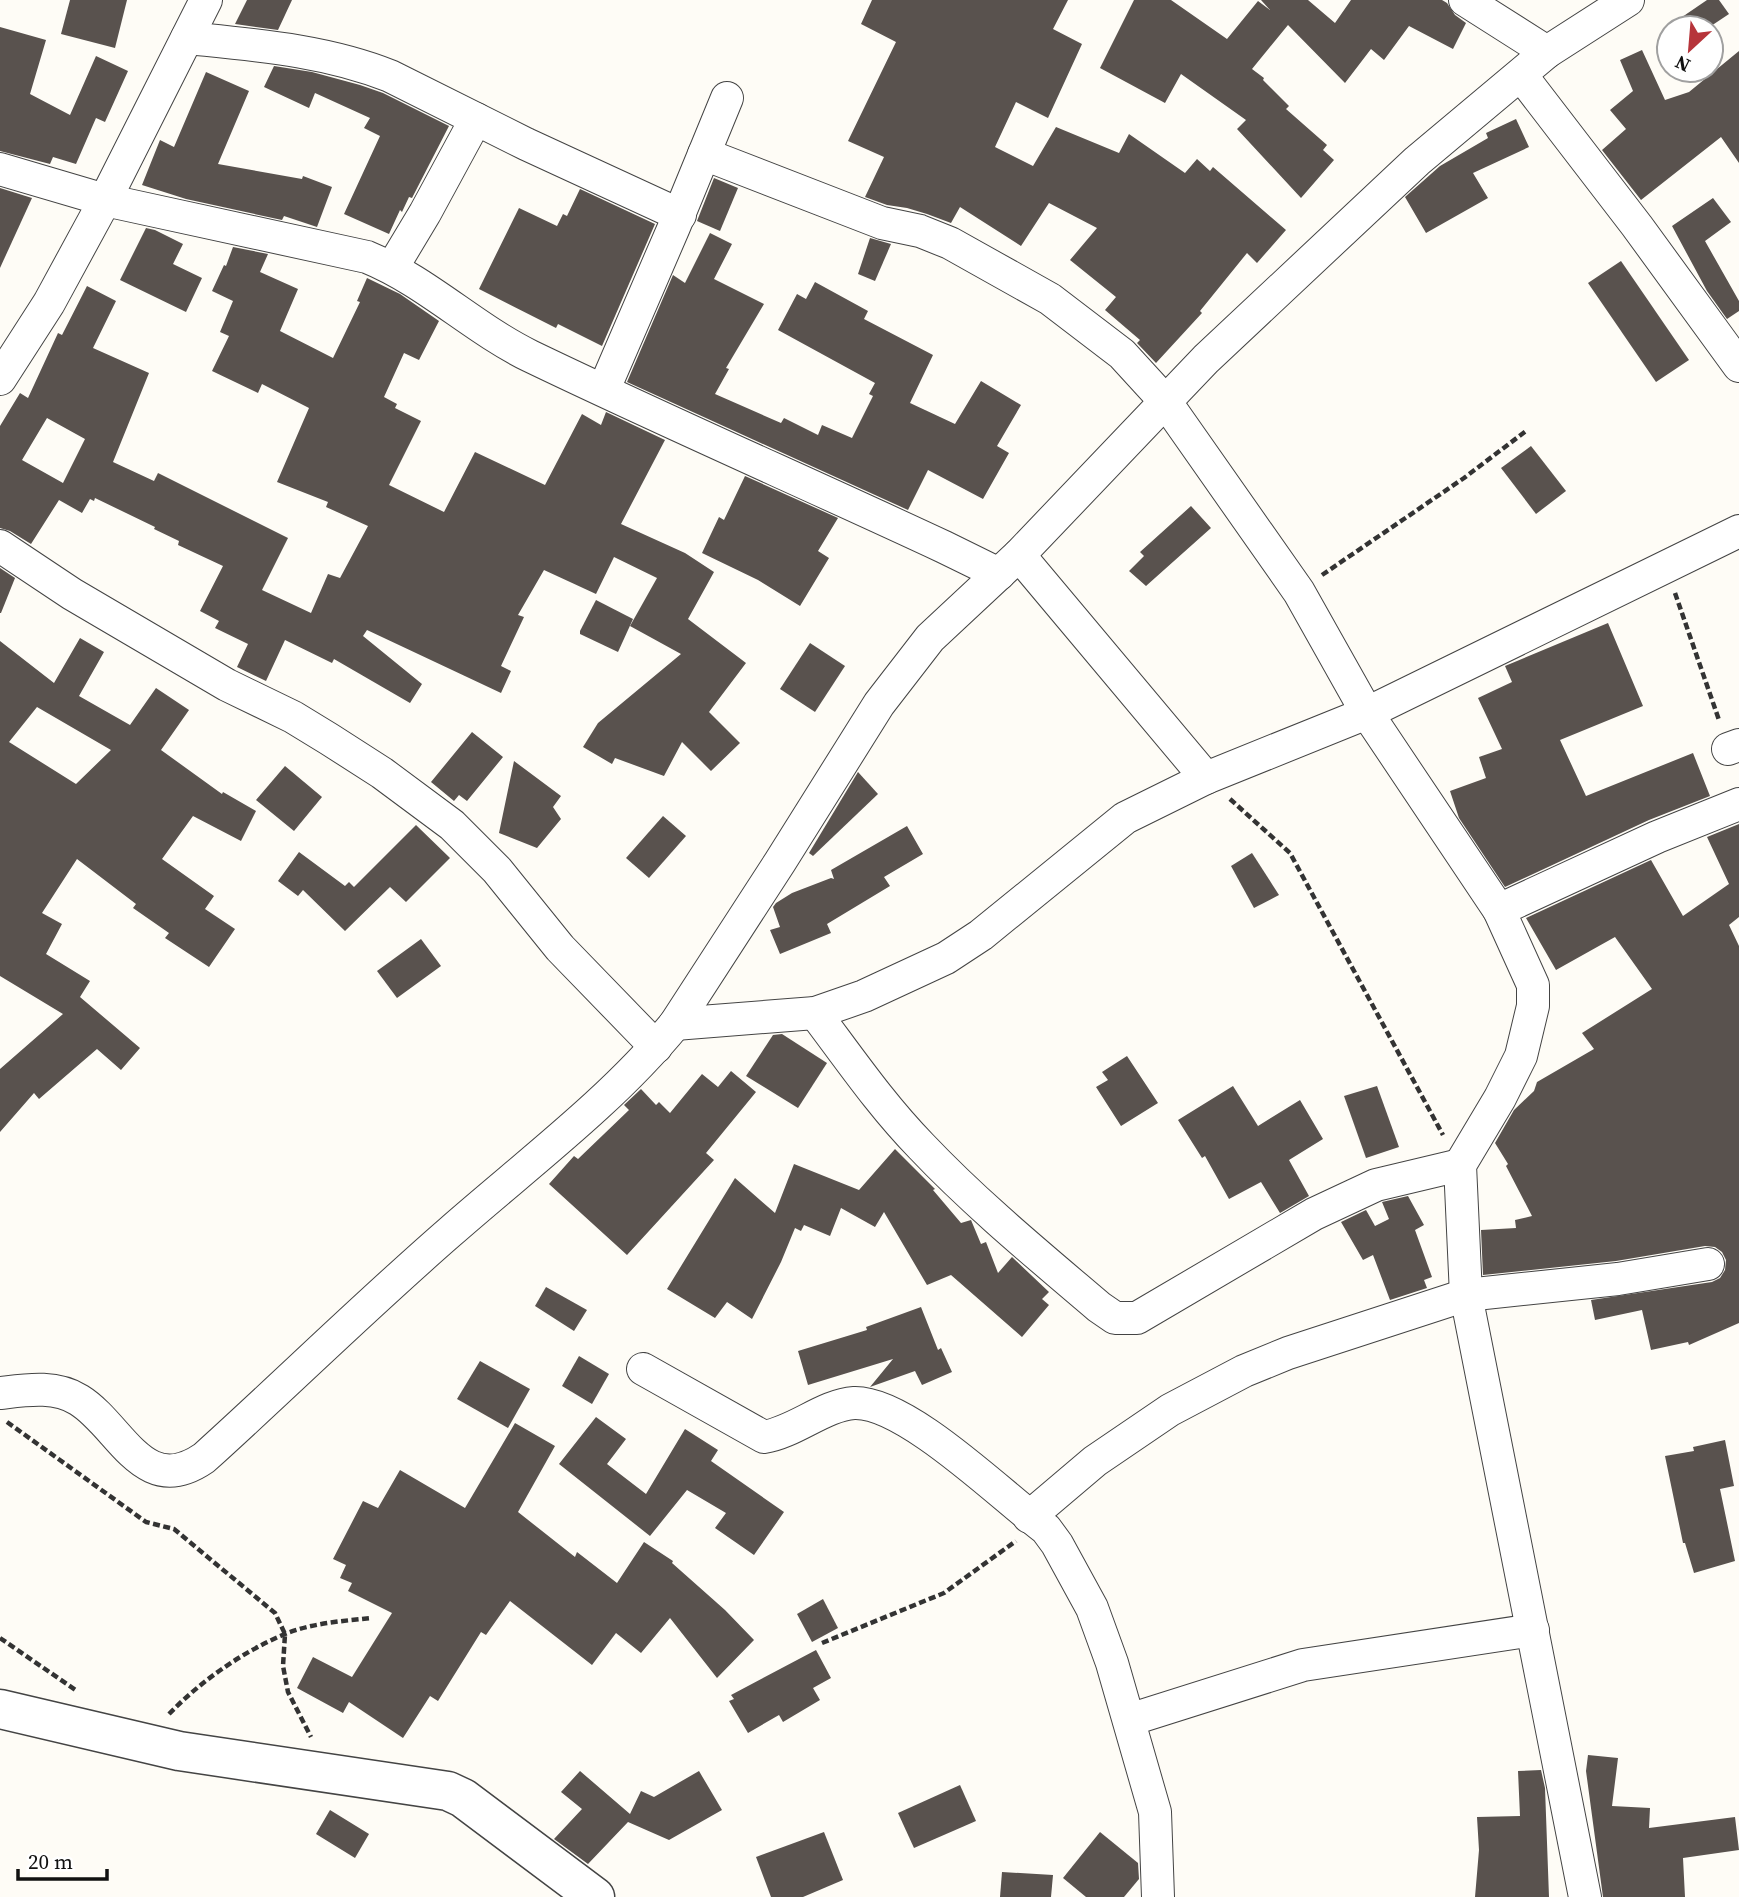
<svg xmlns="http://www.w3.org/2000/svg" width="1739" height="1897" font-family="'Source Serif 4',serif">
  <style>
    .building { fill: #59524e; fill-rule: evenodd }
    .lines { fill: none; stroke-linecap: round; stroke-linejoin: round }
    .minor-casing { stroke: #444; stroke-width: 34 }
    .tertiary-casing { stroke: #444; stroke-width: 41 }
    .path { stroke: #333; stroke-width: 4.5; stroke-dasharray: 7 3.5; stroke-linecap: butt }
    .minor { stroke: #fff; stroke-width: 32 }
    .tertiary { stroke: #fff; stroke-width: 38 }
  </style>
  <rect width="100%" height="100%" fill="#fefcf6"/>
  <!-- building -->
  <g class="building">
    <path d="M70 0H127L115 48 61 34Z"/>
    <path d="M247 0H292L278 30 235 24Z"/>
    <path d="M872 0H1068L1053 29 1082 44 1048 118 1016 102 995 147 1033 166 1056 127 1119 153 1129 134 1185 173 1197 159 1210 171 1213 167 1286 230 1257 263 1247 253 1200 311 1202 313 1156 363 1137 343 1140 340 1105 310 1116 297 1070 260 1097 228 1049 203 1021 246 960 207 951 223 927 214 907 208 887 205 865 197 884 157 848 141 896 42 861 24Z"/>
    <path d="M1134 0H1171L1227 39 1258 1 1270 10 1261 0H1308L1335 23 1351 0H1442L1447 3 1455 15 1466 23 1453 49 1409 26 1384 60 1371 49 1345 83 1288 25 1252 69 1264 78 1263 80 1289 106 1286 109 1327 145 1323 150 1334 160 1301 198 1237 129 1246 120 1181 74 1165 103 1100 68Z"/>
    <path d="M1707 0H1719L1729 14 1708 28H1666Z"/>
    <path d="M0 27 46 40 30 94 70 115 96 56 128 71 105 122 96 118 76 164 53 157 50 164 0 151Z"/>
    <path d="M1642 50 1665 100 1689 92 1739 51V163L1721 137 1641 200 1602 150 1626 129 1610 110 1633 91 1620 60Z"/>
    <path d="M274 66 312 72 360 85 383 93 449 126 412 198 409 197 402 212 400 210 389 234 344 214 380 136 364 128 370 118 315 93 309 108 264 87Z"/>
    <path d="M206 72 249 91 218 164 302 179 303 176 332 187 317 227 284 216 282 220 186 199 142 185 160 140 174 147Z"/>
    <path d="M1516 119 1529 147 1473 173 1488 198 1426 233 1405 197 1440 166 1488 138 1486 133Z"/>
    <path d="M714 178 738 188 720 231 697 221Z"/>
    <path d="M0 188 32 198 0 268Z"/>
    <path d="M580 189 655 224 602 346 558 324 556 328 479 289 519 208 557 226 563 214 567 216Z"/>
    <path d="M1713 198 1731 222 1705 241 1739 301V311L1727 319 1707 291 1672 226Z"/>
    <path d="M146 228 155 230 183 244 173 264 202 278 186 312 120 280Z"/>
    <path d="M710 233 732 244 714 279 764 304 726 368 729 369 715 394 781 423 784 418 818 435 822 425 852 438 873 396 869 394 875 383 778 330 797 294 806 299 815 282 868 311 864 319 933 355 910 403 955 424 981 381 1021 405 997 446 1009 453 983 499 928 470 908 510 627 382 673 275 685 283Z"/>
    <path d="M870 238 891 244 875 281 858 274Z"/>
    <path d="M233 247 268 254 260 272 298 289 280 331 333 358 360 302 357 301 367 278 400 294 439 321 419 360 404 353 384 397 397 404 395 408 421 421 389 485 444 512 475 452 545 485 582 414 601 425 606 412 665 440 621 524 685 553 714 572 688 619 746 663 709 712 740 743 711 771 682 742 664 776 615 758 612 764 583 747 598 723 681 654 630 626 657 578 614 557 596 594 544 570 518 615 524 617 501 666 511 671 501 693 367 630 363 636 422 684 410 703 334 659 332 663 285 640 266 681 237 667 248 644 215 628 219 621 200 611 223 566 178 545 179 541 154 529 155 527 95 498 94 501 90 499 82 513 59 500 31 544 10 531 0 528V426L20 393 28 398 58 333 62 335 87 286 116 301 93 348 149 373 113 462 154 481 158 473 288 538 262 590 311 613 328 574 340 578 368 526 326 507 328 502 277 482 309 408 262 384 258 393 212 371 229 336 220 332 233 301 212 291 224 265 226 266ZM47 418 85 439 63 483 22 460Z"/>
    <path d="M1621 261 1689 360 1656 382 1588 283Z"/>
    <path d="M1531 446 1566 491 1536 514 1501 468Z"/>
    <path d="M745 476 838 518 818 551 829 558 800 606 758 580 702 553 719 517 724 520Z"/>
    <path d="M1191 506 1211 528 1146 586 1129 571 1144 556 1140 552Z"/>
    <path d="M0 568 15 578 1 613H0Z"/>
    <path d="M596 600 633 619 618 652 580 634V631Z"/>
    <path d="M1608 623 1643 706 1560 740 1586 796 1693 753 1710 796 1649 820 1505 887 1459 818 1450 791 1486 778 1479 757 1502 749 1478 698 1512 682 1505 666Z"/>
    <path d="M80 638 104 652 79 696 130 725 156 688 189 710 161 750 222 794 223 792 256 811 241 841 193 816 162 859 214 896 205 909 235 929 209 967 165 938 169 933 133 908 136 904 77 859 42 913 62 924 46 954 90 981 80 997 140 1048 121 1070 97 1049 39 1099 34 1093 0 1132V1069L63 1014 0 976V641L54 683ZM37 707 111 750 76 784 9 742Z"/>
    <path d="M810 643 845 666 815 712 780 689Z"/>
    <path d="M472 732 503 757 467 801 459 795 454 801 431 782Z"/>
    <path d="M514 761 561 796 553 807 561 819 537 848 499 833Z"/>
    <path d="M285 766 322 797 294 831 256 800Z"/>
    <path d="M858 772 878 794 813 856 809 853Z"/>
    <path d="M663 816 686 836 649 878 626 858Z"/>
    <path d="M1739 824V917L1729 925 1739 946V1323L1689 1345 1688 1342 1651 1350 1642 1310 1595 1320 1591 1300 1712 1282 1720 1278 1725 1270 1726 1260 1722 1252 1715 1247 1705 1246 1616 1261 1483 1275 1481 1230 1516 1228 1515 1220 1532 1216 1506 1166 1508 1164 1495 1143 1514 1110 1534 1091 1537 1082 1594 1049 1582 1033 1652 989 1615 937 1556 970 1526 918 1651 860 1683 916 1729 884 1707 837Z"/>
    <path d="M416 825 450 858 406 902 390 887 345 931 303 890 298 896 278 881 299 852 345 886 349 882 354 887Z"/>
    <path d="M907 826 923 854 884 877 890 886 827 924 831 933 780 954 770 930 780 927 773 907 776 903 792 893 831 878 834 879 831 870Z"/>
    <path d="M1252 853 1279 895 1254 908 1231 866Z"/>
    <path d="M421 939 441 966 397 998 377 971Z"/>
    <path d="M782 1034 827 1063 798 1108 746 1076 773 1035Z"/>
    <path d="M1127 1056 1158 1103 1121 1126 1096 1087 1108 1080 1102 1072Z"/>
    <path d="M731 1071 756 1092 706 1153 714 1160 627 1255 549 1184 574 1156 578 1159 629 1110 624 1105 641 1089 656 1105 659 1102 670 1113 702 1074 718 1087Z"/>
    <path d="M1233 1086 1258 1126 1300 1100 1323 1139 1289 1160 1309 1196 1280 1213 1261 1182 1229 1199 1205 1156 1202 1158 1178 1120Z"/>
    <path d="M1377 1086 1399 1147 1366 1158 1344 1096Z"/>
    <path d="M895 1149 935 1189 933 1190 961 1223 971 1220 981 1244 986 1242 998 1273 1012 1257 1049 1292 1042 1299 1049 1305 1022 1337 951 1275 927 1285 884 1212 875 1227 841 1208 830 1236 804 1225 801 1231 795 1228 781 1262 752 1319 727 1302 715 1318 667 1289 735 1178 775 1213 794 1164 859 1190Z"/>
    <path d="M1408 1196 1424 1225 1415 1230 1432 1277 1424 1280 1427 1288 1390 1300 1373 1255 1363 1260 1341 1222 1366 1210 1375 1226 1389 1219 1382 1202Z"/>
    <path d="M546 1287 587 1310 574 1331 535 1306Z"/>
    <path d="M921 1307 938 1350 941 1348 952 1372 922 1385 915 1371 870 1387 893 1359 808 1385 798 1351 867 1330 866 1327Z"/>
    <path d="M579 1356 609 1374 592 1404 562 1386Z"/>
    <path d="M480 1361 530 1389 508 1428 457 1399Z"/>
    <path d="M596 1417 626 1439 607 1464 646 1494 685 1429 718 1450 711 1461 784 1512 754 1555 715 1528 726 1513 687 1490 650 1536 559 1464Z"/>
    <path d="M515 1423 555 1446 518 1512 575 1557 577 1552 617 1583 644 1542 673 1561 672 1563 725 1610 754 1640 717 1678 670 1618 641 1653 616 1633 592 1665 510 1601 486 1635 481 1632 438 1701 430 1696 403 1738 349 1702 343 1713 297 1688 313 1657 352 1677 392 1613 348 1591 352 1583 340 1578 346 1565 333 1559 363 1501 378 1508 400 1470 465 1508Z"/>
    <path d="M1725 1440 1734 1486 1720 1489 1735 1561 1694 1573 1685 1543H1683L1665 1456 1694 1451 1693 1447Z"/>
    <path d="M823 1599 838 1628 812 1642 797 1614Z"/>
    <path d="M816 1650 831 1678 813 1688 820 1700 783 1722 779 1715 748 1733 729 1701 734 1699 731 1695Z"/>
    <path d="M1588 1755 1618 1758 1612 1806 1650 1808 1649 1828 1735 1817 1739 1850 1683 1858 1685 1897H1603L1586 1771Z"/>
    <path d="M1541 1770 1545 1788 1549 1897H1475L1479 1850 1477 1817 1520 1816 1518 1771Z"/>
    <path d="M580 1771 630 1814 641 1791 654 1797 699 1771 722 1810 669 1840 628 1822 588 1864 554 1839 582 1809 561 1792Z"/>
    <path d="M960 1785 976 1821 914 1848 898 1813Z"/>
    <path d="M330 1810 369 1834 355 1858 316 1834Z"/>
    <path d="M824 1832 843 1880 803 1897H771L756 1857Z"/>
    <path d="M1100 1832 1138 1863 1139 1879 1124 1897H1086L1063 1878Z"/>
    <path d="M1002 1872 1053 1875 1051 1897H1000Z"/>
  </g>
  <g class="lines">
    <!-- minor casing -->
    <g class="minor-casing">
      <g id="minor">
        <path d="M1465 0 1547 52"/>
        <path d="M187 38C255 45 325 50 390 76L526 144 680 215"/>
        <path d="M1521 75 1637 226 1739 366"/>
        <path d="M704 154 882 223 920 231 950 243 1050 299 1122 354 1165 401 1299 592 1367 713 1499 910 1533 985V1006L1521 1056 1500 1098 1460 1165 1466 1295 1585 1897"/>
        <path d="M0 169 105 200 367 257C426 281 473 328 530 356 667 422 807 483 944 547L999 574"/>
        <path d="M392 268 425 213 476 119"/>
        <path d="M0 379 49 303 105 200 206 0"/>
        <path d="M604 389 674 227 727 98"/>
        <path d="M0 546 72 594 227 685 293 717 329 739 382 773 452 825 497 870 560 948 656 1047"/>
        <path d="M1019 555 1206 778"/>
        <path d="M1728 749 1739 745"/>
        <path d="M1499 910 1657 837 1739 804"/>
        <path d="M815 1013C849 1058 881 1105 921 1146 976 1204 1038 1255 1099 1307L1115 1318H1137L1314 1214 1376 1185 1460 1165"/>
        <path d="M675 1024 815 1013 864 996 946 958 981 935 1125 818 1206 778 1367 713 1739 531"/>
        <path d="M643 1369 764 1437C795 1432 824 1405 854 1403 906 1401 1003 1497 1046 1529L1057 1544 1092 1608 1112 1663 1155 1812 1158 1897"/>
        <path d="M0 1393C26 1390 55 1385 79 1400 121 1426 143 1500 204 1458 287 1383 366 1305 450 1232 525 1166 612 1101 675 1024L780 862 879 704 930 638 1019 555 1206 359 1417 161 1547 52 1628 0"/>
        <path d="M1029 1517 1095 1461 1170 1410 1244 1371 1288 1353 1466 1295 1618 1279 1708 1264"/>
        <path d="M1129 1720 1303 1665 1533 1630"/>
      </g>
    </g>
    <!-- tertiary casing -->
    <g class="tertiary-casing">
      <path id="tertiary" d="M0 1709 179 1751 448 1791 463 1798 595 1897"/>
    </g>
    <!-- path -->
    <g class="path">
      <path d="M1322 575 1464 478 1526 431"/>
      <path d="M1675 593 1719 720"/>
      <path d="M1230 799 1290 853 1443 1135"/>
      <path d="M7 1422 146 1522 174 1529 275 1613 285 1634 283 1666 288 1692 311 1737"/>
      <path d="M0 1638 77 1691"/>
      <path d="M822 1643 944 1593 1016 1541"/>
      <path d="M169 1714C201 1681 242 1652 285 1634 312 1623 343 1621 371 1618"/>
    </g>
    <!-- minor -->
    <use href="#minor" class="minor"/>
    <!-- tertiary -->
    <use href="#tertiary" class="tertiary"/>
  </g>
  <!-- north arrow -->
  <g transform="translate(1690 49) rotate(206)"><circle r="33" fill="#ffffff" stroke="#a0a0a0" stroke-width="2"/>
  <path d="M0-5L12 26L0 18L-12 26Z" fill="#b6343a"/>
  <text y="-10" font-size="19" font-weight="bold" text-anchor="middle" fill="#111111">N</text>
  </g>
  <!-- scale -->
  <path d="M18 1869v10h89v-10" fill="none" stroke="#111111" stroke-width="3.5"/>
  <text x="28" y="1869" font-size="21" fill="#111111" stroke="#ffffff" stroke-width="5" paint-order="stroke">20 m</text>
</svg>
